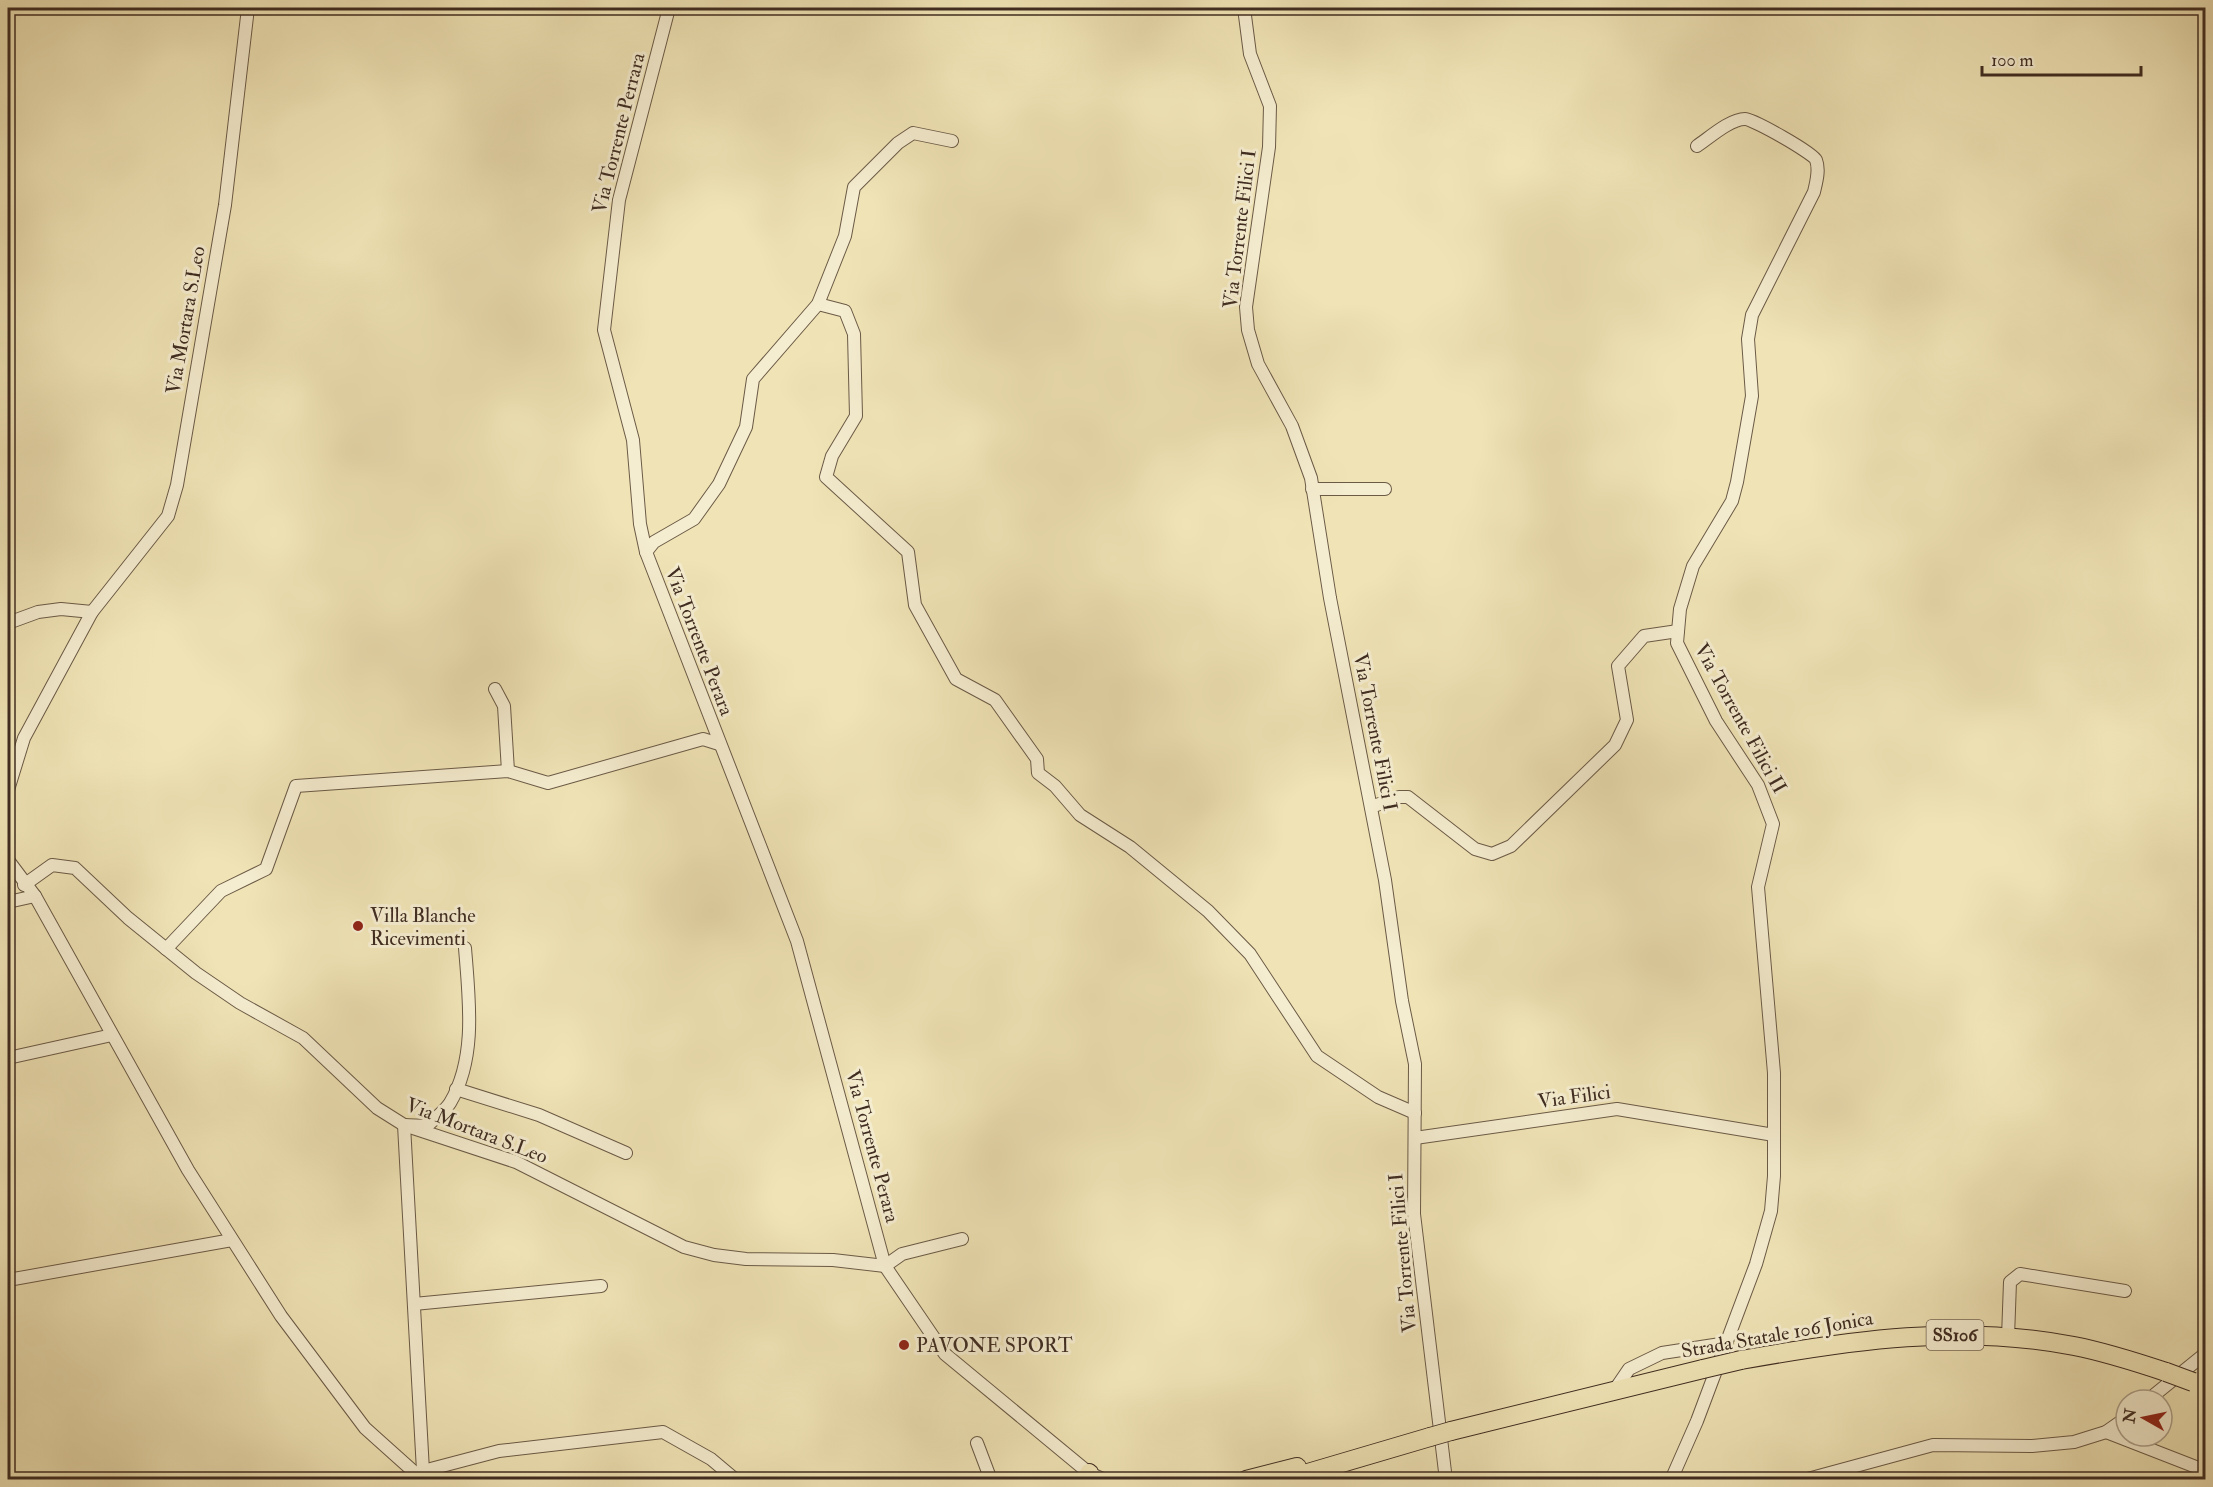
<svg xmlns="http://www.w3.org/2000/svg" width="2213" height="1487" font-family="'IM FELL Double Pica',serif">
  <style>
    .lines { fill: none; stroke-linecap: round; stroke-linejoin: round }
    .street-casing { stroke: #6b5a46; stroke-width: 14 }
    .primary-casing { stroke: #3f2c21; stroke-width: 20 }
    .street { stroke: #f5edd0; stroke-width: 12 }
    .primary { stroke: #f0e4b6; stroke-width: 18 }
    .primary-bridge-casing { stroke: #3f2c21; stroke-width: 20; stroke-linecap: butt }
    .primary-bridge { stroke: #f0e4b6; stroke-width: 18 }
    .poi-dot { fill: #8f2418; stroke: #f5edd0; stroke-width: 2 }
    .labels { text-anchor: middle; stroke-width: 6; stroke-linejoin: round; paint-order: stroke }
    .shield { fill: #f5edd0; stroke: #766656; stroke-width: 1.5 }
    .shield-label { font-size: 18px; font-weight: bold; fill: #3f2c21 }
    .street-label { font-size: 20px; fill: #3f2c21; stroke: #f5edd0 }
    .poi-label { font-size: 20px; fill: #3f2c21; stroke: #f5edd0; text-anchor: start }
  </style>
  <rect width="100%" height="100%" fill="#f0e4b6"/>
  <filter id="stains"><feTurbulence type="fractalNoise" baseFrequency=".00333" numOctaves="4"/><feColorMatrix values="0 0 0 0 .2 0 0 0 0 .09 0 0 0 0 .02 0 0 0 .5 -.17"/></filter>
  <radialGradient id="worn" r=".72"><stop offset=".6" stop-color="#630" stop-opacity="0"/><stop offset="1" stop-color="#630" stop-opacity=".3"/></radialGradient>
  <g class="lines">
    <!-- street casing -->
    <g class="street-casing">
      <g id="street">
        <path d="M669 8 619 200 604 330 633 440 640 524 646 552 797 941 885 1266 945 1354 1089 1473 1105 1480"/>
        <path d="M1244 8 1250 54 1270 106 1269 147 1246 307 1248 330 1258 364 1292 426 1311 478 1330 598 1385 880 1402 1001 1415 1064 1414 1214 1446 1480"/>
        <path d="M818 304 845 311 854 334 856 416 832 456 826 477 908 552 915 605 956 679 995 700 1037 759 1038 773 1055 786 1080 815 1130 847 1208 911 1250 954 1317 1056 1378 1097 1415 1113"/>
        <path d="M1312 489H1385"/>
        <path d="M646 552 654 542 694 519 719 484 746 427 753 379 818 304 845 236 854 187 898 143 913 133 952 141"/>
        <path d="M8 623 38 612 61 609 92 612"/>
        <path d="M495 689 504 706 508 771"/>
        <path d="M8 790 24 738 92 612 168 516 177 485 225 205 248 8"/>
        <path d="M1371 807 1399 797H1408L1475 849 1492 854 1511 846 1615 745 1627 720 1618 666 1644 636 1678 631"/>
        <path d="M8 860 35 896 188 1170 281 1316 365 1428 423 1480"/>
        <path d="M24 885 52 865 75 868 128 918 196 973 240 1003 303 1038 377 1108 404 1125 516 1162 684 1247 714 1255 746 1259 833 1260 885 1266 902 1254 962 1239"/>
        <path d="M8 902 35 896"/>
        <path d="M166 949 221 891 266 869 296 786 508 771 548 783 703 739 719 744"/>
        <path d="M8 1058 112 1035"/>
        <path d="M456 1089 539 1115 626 1153"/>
        <path d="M1415 1138 1617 1109 1774 1135"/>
        <path d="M8 1280 232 1240"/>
        <path d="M414 1304 601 1286"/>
        <path d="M2008 1337 2010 1282 2020 1274 2125 1291"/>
        <path d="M1614 1391 1629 1369 1662 1353 1727 1343"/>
        <path d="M2148 1400 2206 1353"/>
        <path d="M2106 1432 2196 1467 2204 1476V1480"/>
        <path d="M977 1443 991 1480"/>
        <path d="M423 1471 499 1451 663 1432 711 1459 736 1480"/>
        <path d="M418 1476 423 1471 404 1125 427 1126C434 1119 445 1111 450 1103 477 1058 469 999 465 948"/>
        <path d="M1671 1480 1697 1421 1756 1264 1771 1211 1774 1176V1073L1758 887 1773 824 1758 785 1716 721 1677 643 1680 609 1693 566 1732 501 1737 482 1752 396 1748 339 1752 315 1814 192C1816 183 1820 170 1816 160 1813 153 1753 119 1745 119 1730 119 1709 138 1697 146"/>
        <path d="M1804 1480 1933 1445 2032 1446 2074 1442 2106 1432 2126 1418"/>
      </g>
    </g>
    <!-- primary casing -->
    <g class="primary-casing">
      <g id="primary">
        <path d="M1741 1360C1852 1340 1961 1324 2074 1346 2105 1352 2136 1362 2166 1372"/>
        <path d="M1451 1431 1703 1369"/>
        <path d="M1089 1473 1091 1480"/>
        <path d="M1246 1480 1297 1467"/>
        <path d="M1284 1480 1430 1437"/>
      </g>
    </g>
    <!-- street -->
    <use href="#street" class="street"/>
    <!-- primary -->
    <use href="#primary" class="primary"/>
    <!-- primary-bridge casing -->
    <g class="primary-bridge-casing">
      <g id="primary-bridge">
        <path d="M1703 1369 1741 1360"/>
        <path d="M2166 1372 2193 1382"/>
        <path d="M1430 1437 1451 1431"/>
      </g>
    </g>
    <!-- primary-bridge -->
    <use href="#primary-bridge" class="primary-bridge"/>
  </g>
  <!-- markers -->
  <g class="poi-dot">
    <circle cx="358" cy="926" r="6"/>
    <circle cx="904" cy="1345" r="6"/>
  </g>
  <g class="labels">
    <!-- shield labels -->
    <rect class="shield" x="1926.5" y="1320" width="57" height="30" rx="4.5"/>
    <g class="shield-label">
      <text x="1955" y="1341">SS106</text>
    </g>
    <!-- street labels -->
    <g class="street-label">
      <text transform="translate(618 133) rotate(-76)" y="7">Via Torrente Perrara</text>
      <text transform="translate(1239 229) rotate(-83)" y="7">Via Torrente Filici I</text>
      <text transform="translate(185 320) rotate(-80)" y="7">Via Mortara S.Leo</text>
      <text transform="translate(700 641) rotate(69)" y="7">Via Torrente Perara</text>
      <text transform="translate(1741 718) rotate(61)" y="7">Via Torrente Filici II</text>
      <text transform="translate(1376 732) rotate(79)" y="7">Via Torrente Filici I</text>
      <text transform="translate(1574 1096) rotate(-8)" y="7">Via Filici</text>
      <text transform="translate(477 1130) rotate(21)" y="7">Via Mortara S.Leo</text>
      <text transform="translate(873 1146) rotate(75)" y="7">Via Torrente Perara</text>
      <text transform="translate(1402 1253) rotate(-95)" y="7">Via Torrente Filici I</text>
      <text transform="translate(1777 1334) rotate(-10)" y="7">Strada Statale 106 Jonica</text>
    </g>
    <!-- poi labels -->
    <g class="poi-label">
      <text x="370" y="922">Villa Blanche<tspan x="370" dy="23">Ricevimenti</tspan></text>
      <text x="916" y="1352">PAVONE SPORT</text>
    </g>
  </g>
  <!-- margin -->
  <rect width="2213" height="1487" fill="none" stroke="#f0e4b6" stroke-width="30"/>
  <rect x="9" y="9" width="2195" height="1469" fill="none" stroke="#3f2c21" stroke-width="3"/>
  <rect x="15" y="15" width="2183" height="1457" fill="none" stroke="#3f2c21" stroke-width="1.5"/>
  <!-- north arrow -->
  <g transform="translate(2144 1418) rotate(279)"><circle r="28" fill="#f5edd0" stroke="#aca08a" stroke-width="1.5"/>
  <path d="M0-4.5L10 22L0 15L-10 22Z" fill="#8f2418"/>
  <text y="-9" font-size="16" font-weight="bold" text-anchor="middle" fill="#3f2c21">N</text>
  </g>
  <!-- scale -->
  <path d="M1982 66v9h159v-9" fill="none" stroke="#3f2c21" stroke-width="3"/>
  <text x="1991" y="66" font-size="18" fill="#3f2c21" stroke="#f5edd0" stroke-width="4.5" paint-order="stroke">100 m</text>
  <rect width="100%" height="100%" filter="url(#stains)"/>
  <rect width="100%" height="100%" fill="url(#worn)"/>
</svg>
